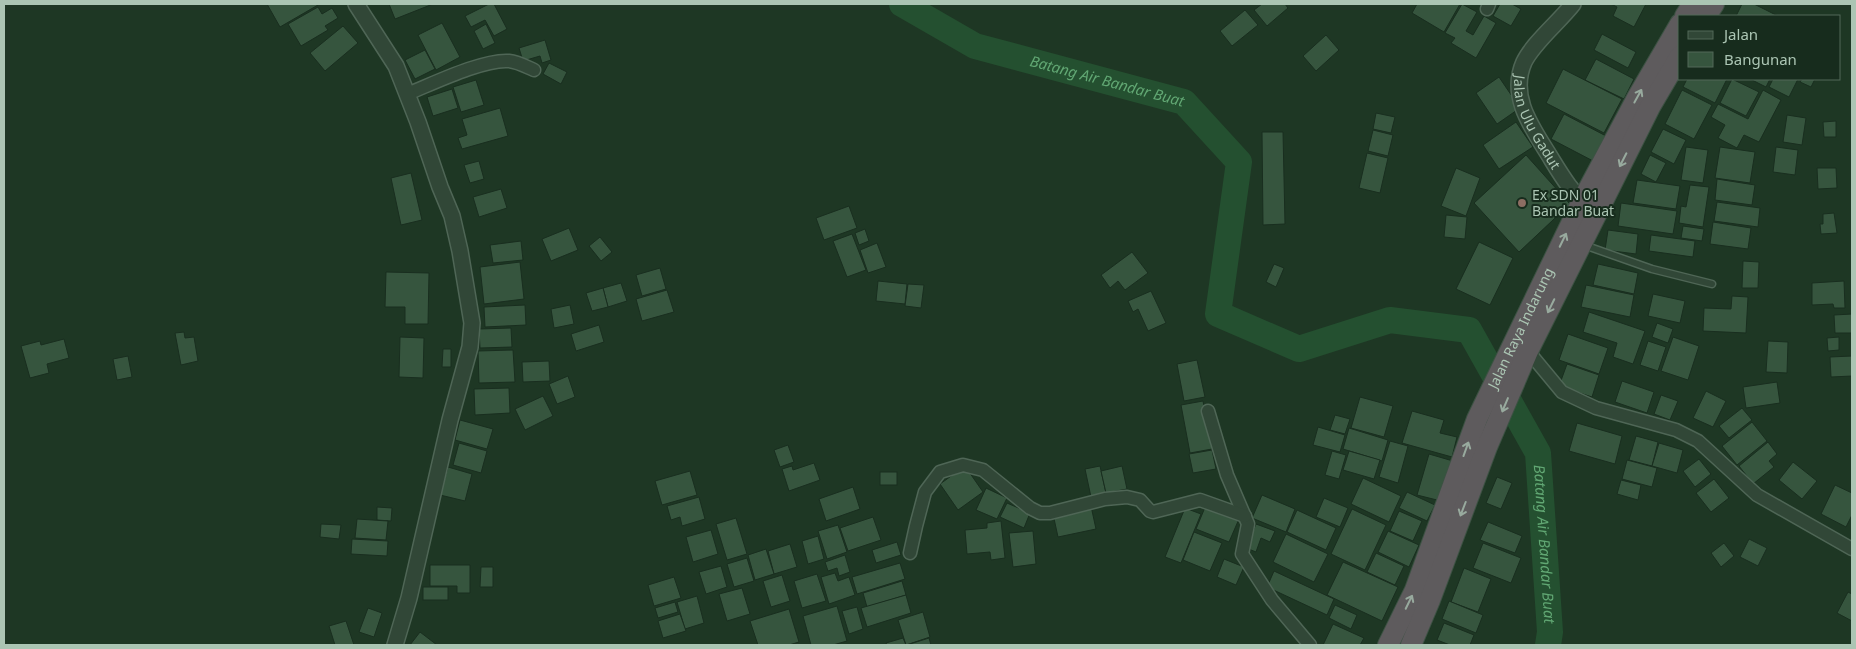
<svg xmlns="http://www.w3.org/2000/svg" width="1856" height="649" font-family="'Noto Sans',sans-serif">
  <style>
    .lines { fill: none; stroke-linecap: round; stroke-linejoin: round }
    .river { stroke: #245030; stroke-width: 26 }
    .building { fill: #36553e; stroke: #192e1f }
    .service-casing { stroke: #4f6656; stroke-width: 9 }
    .minor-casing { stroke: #4f6656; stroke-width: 15 }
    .tertiary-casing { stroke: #4f6656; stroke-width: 18 }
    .trunk-casing { stroke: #3c5243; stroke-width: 22 }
    .service { stroke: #314737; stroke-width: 6 }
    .minor { stroke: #314737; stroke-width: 12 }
    .tertiary { stroke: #314737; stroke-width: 15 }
    .trunk { stroke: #5e5b5d; stroke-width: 20 }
    .oneway { stroke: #98aa9e }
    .education-dot { fill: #8d6e63; stroke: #172c1d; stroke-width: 2 }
    .labels { text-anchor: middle; stroke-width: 4; stroke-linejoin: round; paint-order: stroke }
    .street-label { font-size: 14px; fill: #abc5b3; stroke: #172c1d }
    .poi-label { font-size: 14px; fill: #abc5b3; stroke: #172c1d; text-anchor: start }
    .water-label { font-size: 15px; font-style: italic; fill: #61a773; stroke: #172c1d }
  </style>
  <rect width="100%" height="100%" fill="#1e3724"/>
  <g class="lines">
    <!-- river -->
    <path class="river" id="s1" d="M902 4 975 46 1184 102 1239 162 1218 314 1299 349 1390 320 1469 330 1538 453 1550 632 1548 645"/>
  </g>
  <!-- building -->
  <g class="building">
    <path d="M267 4H317L318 5 280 27Z"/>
    <path d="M389 4H433L395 19Z"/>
    <path d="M489 4H494L507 29 494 36 485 20 471 27 465 16Z"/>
    <path d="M1262 4H1285L1288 8 1267 26 1254 10Z"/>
    <path d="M1417 4H1460L1444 32 1412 13Z"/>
    <path d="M1462 4 1477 12 1466 31 1473 35 1484 16 1496 23 1476 58 1451 43 1455 38 1445 33Z"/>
    <path d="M1500 4H1512L1521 9 1511 26 1493 16Z"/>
    <path d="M1611 4H1646L1634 27 1613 16 1617 7Z"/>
    <path d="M1742 4H1754L1778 16H1736Z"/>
    <path d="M318 7 322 14 332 8 338 18 325 26 328 30 301 46 288 24Z"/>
    <path d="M1245 10 1258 25 1232 46 1220 31Z"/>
    <path d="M442 23 460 57 436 70 418 35Z"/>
    <path d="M486 24 495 43 483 49 474 31Z"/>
    <path d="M343 26 358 43 325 71 310 53Z"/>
    <path d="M1602 34 1636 52 1628 68 1594 50Z"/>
    <path d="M1326 35 1339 50 1316 71 1303 56Z"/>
    <path d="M545 40 551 60 542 63 540 56 523 61 519 48Z"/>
    <path d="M425 50 435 69 415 79 405 60Z"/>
    <path d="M1596 59 1634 79 1624 99 1585 80Z"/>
    <path d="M549 63 567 72 561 84 543 74Z"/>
    <path d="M1563 69 1622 99 1604 133 1546 103Z"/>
    <path d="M1499 77 1520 108 1497 124 1476 93Z"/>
    <path d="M1687 79H1727L1715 103 1683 87Z"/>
    <path d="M1732 79 1759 92 1746 116 1720 103Z"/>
    <path d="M1750 79H1770L1766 87Z"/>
    <path d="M1773 79H1798L1789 97 1769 87Z"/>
    <path d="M1802 79H1815L1811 87 1800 82Z"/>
    <path d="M476 80 484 105 461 112 453 87Z"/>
    <path d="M452 89 458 108 433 116 427 97Z"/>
    <path d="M1682 90 1712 105 1694 139 1665 124Z"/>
    <path d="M1763 90 1781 100 1759 142 1744 135 1737 148 1718 138 1725 125 1711 117 1718 104 1748 119Z"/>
    <path d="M500 108 508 136 462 149 458 138 467 135 462 119Z"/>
    <path d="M1376 113 1395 117 1391 133 1373 129Z"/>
    <path d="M1564 114 1608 137 1595 162 1551 139Z"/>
    <path d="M1787 115 1806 118 1802 145 1783 142Z"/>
    <path d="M1836 121V137H1824L1823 122Z"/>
    <path d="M1516 122 1533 147 1499 169 1483 145Z"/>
    <path d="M1663 129 1686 140 1674 164 1651 152Z"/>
    <path d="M1373 130 1393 135 1388 156 1368 151Z"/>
    <path d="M1262 132H1283L1285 224 1263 225Z"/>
    <path d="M1686 147 1708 150 1703 183 1681 180Z"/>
    <path d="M1720 147 1755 152 1750 183 1715 178Z"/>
    <path d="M1776 147 1798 150 1795 175 1773 172Z"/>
    <path d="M1367 153 1388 158 1380 193 1359 188Z"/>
    <path d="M1526 155 1570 204 1519 252 1474 203Z"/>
    <path d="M1650 155 1666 163 1656 182 1641 174Z"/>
    <path d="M479 161 484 179 470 183 464 165Z"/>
    <path d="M1456 168 1480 178 1466 216 1441 206Z"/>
    <path d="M1817 168H1836L1837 188 1818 189Z"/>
    <path d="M411 173 422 220 401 225 391 178Z"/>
    <path d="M1717 179 1755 185 1752 205 1715 200Z"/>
    <path d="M1637 180 1680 186 1676 209 1633 203Z"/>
    <path d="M1690 185 1709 187 1703 227 1679 223 1681 206 1686 207Z"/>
    <path d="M501 189 507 208 479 217 473 197Z"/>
    <path d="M1717 202 1760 208 1758 227 1714 221Z"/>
    <path d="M1621 203 1677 211 1673 234 1618 226Z"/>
    <path d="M849 206 857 228 824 240 816 218Z"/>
    <path d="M1834 213 1837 233 1821 234 1820 224H1823V214Z"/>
    <path d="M1446 215 1467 217 1465 239 1444 237Z"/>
    <path d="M1713 222 1751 228 1748 249 1710 244Z"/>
    <path d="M1683 226 1704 229 1702 241 1681 238Z"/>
    <path d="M569 228 578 250 551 261 542 239Z"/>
    <path d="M865 229 869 241 859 245 855 233Z"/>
    <path d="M1608 230 1638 234 1636 254 1605 250Z"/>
    <path d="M852 234 866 270 847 277 833 241Z"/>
    <path d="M1651 235 1695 241 1693 257 1649 251Z"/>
    <path d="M600 237 612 252 601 261 589 246Z"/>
    <path d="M521 241 523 260 493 263 490 245Z"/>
    <path d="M1479 242 1513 258 1490 305 1456 289Z"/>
    <path d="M877 243 886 267 868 273 860 250Z"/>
    <path d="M1132 252 1148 273 1125 290 1118 281 1110 288 1101 275Z"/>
    <path d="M1743 261 1759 262 1758 288H1742Z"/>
    <path d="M520 262 524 299 484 304 480 267Z"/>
    <path d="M1274 264 1284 268 1276 287 1266 282Z"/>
    <path d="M1598 264 1638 273 1634 294 1593 285Z"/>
    <path d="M660 268 666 289 642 296 636 275Z"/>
    <path d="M386 272 429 273 428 324H405V307H385Z"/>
    <path d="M878 281 907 284 905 304 876 301Z"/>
    <path d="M1844 281 1845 308H1834L1833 304 1812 305V283Z"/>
    <path d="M621 283 627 301 608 307 603 288Z"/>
    <path d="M908 284 924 285 921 308 905 306Z"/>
    <path d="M1586 285 1634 295 1630 317 1581 307Z"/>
    <path d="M603 288 608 307 592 311 586 293Z"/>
    <path d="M667 290 674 312 642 321 636 299Z"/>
    <path d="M1151 291 1166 323 1148 331 1138 309 1133 312 1128 301Z"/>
    <path d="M1653 294 1685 301 1680 323 1648 316Z"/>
    <path d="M1732 296 1748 297 1746 333 1703 331 1704 308 1731 309Z"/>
    <path d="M525 305 526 325 485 327 484 307Z"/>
    <path d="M570 305 574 324 554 328 551 309Z"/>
    <path d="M1589 312 1645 331 1633 364 1613 357 1617 343 1583 332Z"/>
    <path d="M1852 314V337V333H1835L1834 315Z"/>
    <path d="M1657 323 1673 329 1668 343 1652 337Z"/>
    <path d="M599 325 604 342 576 351 571 334Z"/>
    <path d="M511 328 512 347 480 348 479 329Z"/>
    <path d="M184 332 185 338 194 337 198 361 181 365 175 333Z"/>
    <path d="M1568 334 1608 348 1599 374 1559 360Z"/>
    <path d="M400 337 424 338 423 378 399 377Z"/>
    <path d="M1673 337 1699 346 1688 380 1661 371Z"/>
    <path d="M1839 337V350L1828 351 1827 338Z"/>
    <path d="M64 339 69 358 47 364 49 373 30 378 21 346 40 341 41 345Z"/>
    <path d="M1648 341 1666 347 1658 371 1640 365Z"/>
    <path d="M1768 341 1788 342 1787 373 1766 372Z"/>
    <path d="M443 349H451V367H442Z"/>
    <path d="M513 350 515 382 479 383 478 351Z"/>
    <path d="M128 356 132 377 117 380 113 359Z"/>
    <path d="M1852 356V376L1831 377 1830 357Z"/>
    <path d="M1197 360 1205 397 1184 401 1177 364Z"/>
    <path d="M549 361 550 381 523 382 522 362Z"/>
    <path d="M1567 364 1599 375 1592 397 1559 386Z"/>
    <path d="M568 376 575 397 557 404 549 384Z"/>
    <path d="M1622 381 1654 392 1647 413 1615 402Z"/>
    <path d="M1777 382 1780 403 1746 408 1743 387Z"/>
    <path d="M509 388 510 413 475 415 474 389Z"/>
    <path d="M1706 391 1726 401 1713 427 1693 418Z"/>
    <path d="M1661 395 1678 401 1670 420 1654 414Z"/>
    <path d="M543 396 553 416 525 430 515 409Z"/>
    <path d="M1360 397 1393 406 1384 437 1351 428Z"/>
    <path d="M1203 401 1212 449 1190 453 1181 405Z"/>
    <path d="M1742 408 1752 420 1729 438 1719 426Z"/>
    <path d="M1412 411 1444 420 1440 433 1457 437 1452 457 1402 443Z"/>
    <path d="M1335 415 1350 419 1345 434 1330 430Z"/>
    <path d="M460 420 493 429 487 449 455 440Z"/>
    <path d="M1752 422 1767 441 1737 465 1722 446Z"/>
    <path d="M1577 423 1622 436 1615 464 1569 451Z"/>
    <path d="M1318 427 1345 435 1340 452 1313 445Z"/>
    <path d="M1349 428 1388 440 1382 461 1343 449Z"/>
    <path d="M1636 436 1658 442 1652 466 1629 460Z"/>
    <path d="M1390 441 1408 446 1398 483 1379 477Z"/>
    <path d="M1768 442 1777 454 1769 461 1774 467 1753 484 1739 466Z"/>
    <path d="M459 443 487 451 481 473 453 465Z"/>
    <path d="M1659 443 1683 450 1677 473 1652 466Z"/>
    <path d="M788 445 794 462 780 467 774 450Z"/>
    <path d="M1212 450 1216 469 1193 473 1189 454Z"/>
    <path d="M1332 451 1346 455 1339 479 1325 475Z"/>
    <path d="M1349 451 1380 460 1374 479 1343 470Z"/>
    <path d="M1429 454 1453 461 1441 501 1417 495Z"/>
    <path d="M1699 459 1711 474 1695 487 1683 471Z"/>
    <path d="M1627 460 1657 468 1652 487 1622 479Z"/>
    <path d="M1793 462 1817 481 1802 499 1779 480Z"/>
    <path d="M814 463 820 480 789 491 782 469 792 466 793 470Z"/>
    <path d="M965 466 983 492 958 510 940 484Z"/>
    <path d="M1100 466 1106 493 1091 497 1085 469Z"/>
    <path d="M1122 466 1127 489 1106 493 1101 471Z"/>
    <path d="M448 467 472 474 465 501 440 495Z"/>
    <path d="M690 471 697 495 662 505 655 481Z"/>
    <rect x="880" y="472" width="17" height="13"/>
    <path d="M1497 477 1512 483 1501 509 1486 503Z"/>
    <path d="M1363 478 1401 496 1389 522 1351 504Z"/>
    <path d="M1714 479 1729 498 1711 512 1696 493Z"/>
    <path d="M1621 480 1641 485 1638 500 1617 494Z"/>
    <path d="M1835 485 1852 493V515L1846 527 1821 514Z"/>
    <path d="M853 487 860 509 826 521 819 499Z"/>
    <path d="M986 488 1007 498 997 519 976 510Z"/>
    <path d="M1407 492 1435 505 1427 521 1399 508Z"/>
    <path d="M1262 495 1295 509 1286 532 1252 518Z"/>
    <path d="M699 497 705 519 682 526 680 517 671 520 667 506Z"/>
    <path d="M1324 498 1348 508 1340 527 1316 517Z"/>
    <path d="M1007 503 1030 513 1024 528 1000 517Z"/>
    <path d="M1206 505 1239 519 1229 542 1196 529Z"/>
    <path d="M1091 506 1096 529 1058 537 1053 514Z"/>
    <path d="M377 507 392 508 391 521 377 520Z"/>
    <path d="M1185 508 1201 514 1181 563 1165 557Z"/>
    <path d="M1352 509 1386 525 1365 570 1331 554Z"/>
    <path d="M1297 510 1336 528 1326 550 1287 532Z"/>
    <path d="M1399 511 1422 521 1413 541 1390 531Z"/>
    <path d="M873 517 881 540 848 551 840 528Z"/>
    <path d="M736 518 747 554 727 560 716 524Z"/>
    <path d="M357 519 388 521 386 540 355 538Z"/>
    <path d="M1001 521 1005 558 991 560 990 552 967 554 965 530 987 528V523Z"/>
    <path d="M1488 522 1522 536 1515 553 1480 540Z"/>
    <path d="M321 524 341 525 339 539 320 537Z"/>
    <path d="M1256 524 1275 531 1270 542 1261 538 1256 552 1246 548Z"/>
    <path d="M838 525 847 552 827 559 818 531Z"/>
    <path d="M711 530 718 554 693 562 686 537Z"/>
    <path d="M1033 531 1036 564 1013 567 1009 533Z"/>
    <path d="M1388 531 1419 545 1409 567 1378 552Z"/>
    <path d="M1194 532 1222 543 1210 571 1183 560Z"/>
    <path d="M1286 534 1328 554 1314 582 1273 562Z"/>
    <path d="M818 536 824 559 808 564 802 541Z"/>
    <path d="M352 539 388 541 387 556 351 554Z"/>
    <path d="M1749 539 1767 548 1758 566 1740 557Z"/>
    <path d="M897 542 901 555 876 563 872 550Z"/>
    <path d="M1483 543 1521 558 1511 583 1473 568Z"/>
    <path d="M1724 543 1734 556 1721 567 1711 553Z"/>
    <path d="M790 544 797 567 774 574 768 551Z"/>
    <path d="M766 549 774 574 755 580 748 555Z"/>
    <path d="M1376 553 1404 566 1395 585 1367 572Z"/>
    <path d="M845 555 850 572 839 576 837 568 828 571 825 562Z"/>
    <path d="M747 558 754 581 734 587 727 564Z"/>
    <path d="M1224 559 1244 567 1236 585 1217 577Z"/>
    <path d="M1343 562 1398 587 1382 621 1327 595Z"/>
    <path d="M900 563 905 579 857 594 852 577Z"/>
    <path d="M430 565H470V593H457V586H430Z"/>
    <path d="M721 566 727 587 706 594 699 572Z"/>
    <path d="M481 567H493V587H480Z"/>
    <path d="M1464 568 1491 579 1478 612 1451 602Z"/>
    <path d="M1274 571 1334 599 1327 615 1267 587Z"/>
    <path d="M835 573 838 581 849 577 855 595 829 604 821 577Z"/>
    <path d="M817 574 826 601 802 608 794 581Z"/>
    <path d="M782 575 790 601 771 607 763 581Z"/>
    <path d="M674 577 681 598 654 606 648 585Z"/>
    <path d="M902 581 906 595 867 607 863 593Z"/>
    <rect x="423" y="587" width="25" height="13"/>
    <path d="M742 588 750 614 727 621 719 594Z"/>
    <path d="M1848 592 1852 594V621L1837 613Z"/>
    <path d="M906 595 911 613 867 627 861 608Z"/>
    <path d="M697 596 704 623 685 629 677 602Z"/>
    <path d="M1449 601 1483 615 1476 633 1442 619Z"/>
    <path d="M675 602 678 612 658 618 655 608Z"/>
    <path d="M1335 605 1357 615 1351 629 1329 618Z"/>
    <path d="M837 606 847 641 833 645H811L803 616Z"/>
    <path d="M857 607 863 629 849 634 842 611Z"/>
    <path d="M368 608 382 613 374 637 359 632Z"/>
    <path d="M789 609 799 642 789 645H758L750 621Z"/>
    <path d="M923 612 930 637 906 645 898 620Z"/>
    <path d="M680 614 686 631 663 638 658 621Z"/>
    <path d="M346 621 354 645H335L329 626Z"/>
    <path d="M1444 623 1474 635 1470 645H1450L1437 640Z"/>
    <path d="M1333 624 1364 638 1360 645H1323Z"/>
    <path d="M420 632 437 645H410Z"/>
    <path d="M903 638 906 645H887L886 643Z"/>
    <path d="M929 638 931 645H911L910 644Z"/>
  </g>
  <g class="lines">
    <!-- service casing -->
    <g class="service-casing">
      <path id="service" d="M1584 245 1652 269 1712 284"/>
    </g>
    <!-- minor casing -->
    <g class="minor-casing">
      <g id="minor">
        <path d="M1487 9 1489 4"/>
        <path d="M407 94C432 84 483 59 509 61 518 62 525 66 534 70"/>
        <path d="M1528 351 1562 392 1596 408 1676 430 1698 441 1757 495 1852 549"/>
        <path d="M1208 411 1227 475 1248 524 1242 554 1272 600 1310 645"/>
        <path d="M910 553 916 526 925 492 940 472 963 465 983 470 1030 508 1040 513H1050L1105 499 1127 497 1140 500 1150 511 1153 512 1200 500 1245 516"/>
      </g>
    </g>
    <!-- tertiary casing -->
    <g class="tertiary-casing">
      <g id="tertiary">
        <path d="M356 4 396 66 418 122 440 187 452 216 460 251 472 323 470 347 450 420 409 598 395 645"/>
        <path id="s2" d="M1573 4C1560 21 1533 43 1524 62 1508 98 1534 130 1552 160 1563 178 1573 194 1589 207"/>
      </g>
    </g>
    <!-- trunk casing -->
    <g class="trunk-casing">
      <g id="trunk">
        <path d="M1685 16 1693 4"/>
        <path d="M1706 16 1714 4"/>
        <path id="s3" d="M1388 645 1415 590 1477 419 1582 201 1638 96 1680 24"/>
        <path d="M1411 645 1430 600 1487 447 1528 351 1650 107 1680 56"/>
      </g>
    </g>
    <!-- service -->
    <use href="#service" class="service"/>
    <!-- minor -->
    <use href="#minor" class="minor"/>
    <!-- tertiary -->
    <use href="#tertiary" class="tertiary"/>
    <!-- trunk -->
    <use href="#trunk" class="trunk"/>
  </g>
  <!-- one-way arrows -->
  <defs><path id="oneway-shaft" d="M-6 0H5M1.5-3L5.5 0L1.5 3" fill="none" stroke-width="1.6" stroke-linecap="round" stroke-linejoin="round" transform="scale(1.25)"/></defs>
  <g class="oneway">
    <use href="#oneway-shaft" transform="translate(1638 96) rotate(-61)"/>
    <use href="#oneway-shaft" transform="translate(1623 160) rotate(117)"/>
    <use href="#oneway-shaft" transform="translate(1563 240) rotate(-64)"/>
    <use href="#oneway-shaft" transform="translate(1551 306) rotate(116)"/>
    <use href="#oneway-shaft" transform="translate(1505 405) rotate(113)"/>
    <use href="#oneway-shaft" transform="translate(1466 449) rotate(-70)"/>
    <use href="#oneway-shaft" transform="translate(1463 509) rotate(111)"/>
    <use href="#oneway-shaft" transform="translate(1409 602) rotate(-64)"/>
  </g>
  <!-- markers -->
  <circle class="education-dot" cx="1522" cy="203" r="5"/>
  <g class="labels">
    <!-- street labels -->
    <g class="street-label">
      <text dy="5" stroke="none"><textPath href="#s2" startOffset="141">Jalan Ulu Gadut</textPath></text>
      <text dy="5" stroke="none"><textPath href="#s3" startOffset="344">Jalan Raya Indarung</textPath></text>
    </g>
    <!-- poi labels -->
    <g class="poi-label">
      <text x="1532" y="200">Ex SDN 01<tspan x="1532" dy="16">Bandar Buat</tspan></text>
    </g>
    <!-- water labels -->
    <g class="water-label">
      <text dy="5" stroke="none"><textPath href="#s1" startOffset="221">Batang Air Bandar Buat</textPath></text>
      <text dy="5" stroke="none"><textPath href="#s1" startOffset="1031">Batang Air Bandar Buat</textPath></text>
    </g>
  </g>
  <!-- border -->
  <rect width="1856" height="649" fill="none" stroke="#abc5b3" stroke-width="10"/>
  <!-- legend -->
  <rect x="1678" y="15" width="162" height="65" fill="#172c1d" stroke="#526959"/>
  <rect x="1688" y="31" width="25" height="8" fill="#314737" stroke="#526959"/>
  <text x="1724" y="40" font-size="15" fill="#abc5b3">Jalan</text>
  <rect x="1688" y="52" width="25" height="15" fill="#36553e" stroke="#526959"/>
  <text x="1724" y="65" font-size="15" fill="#abc5b3">Bangunan</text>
</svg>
